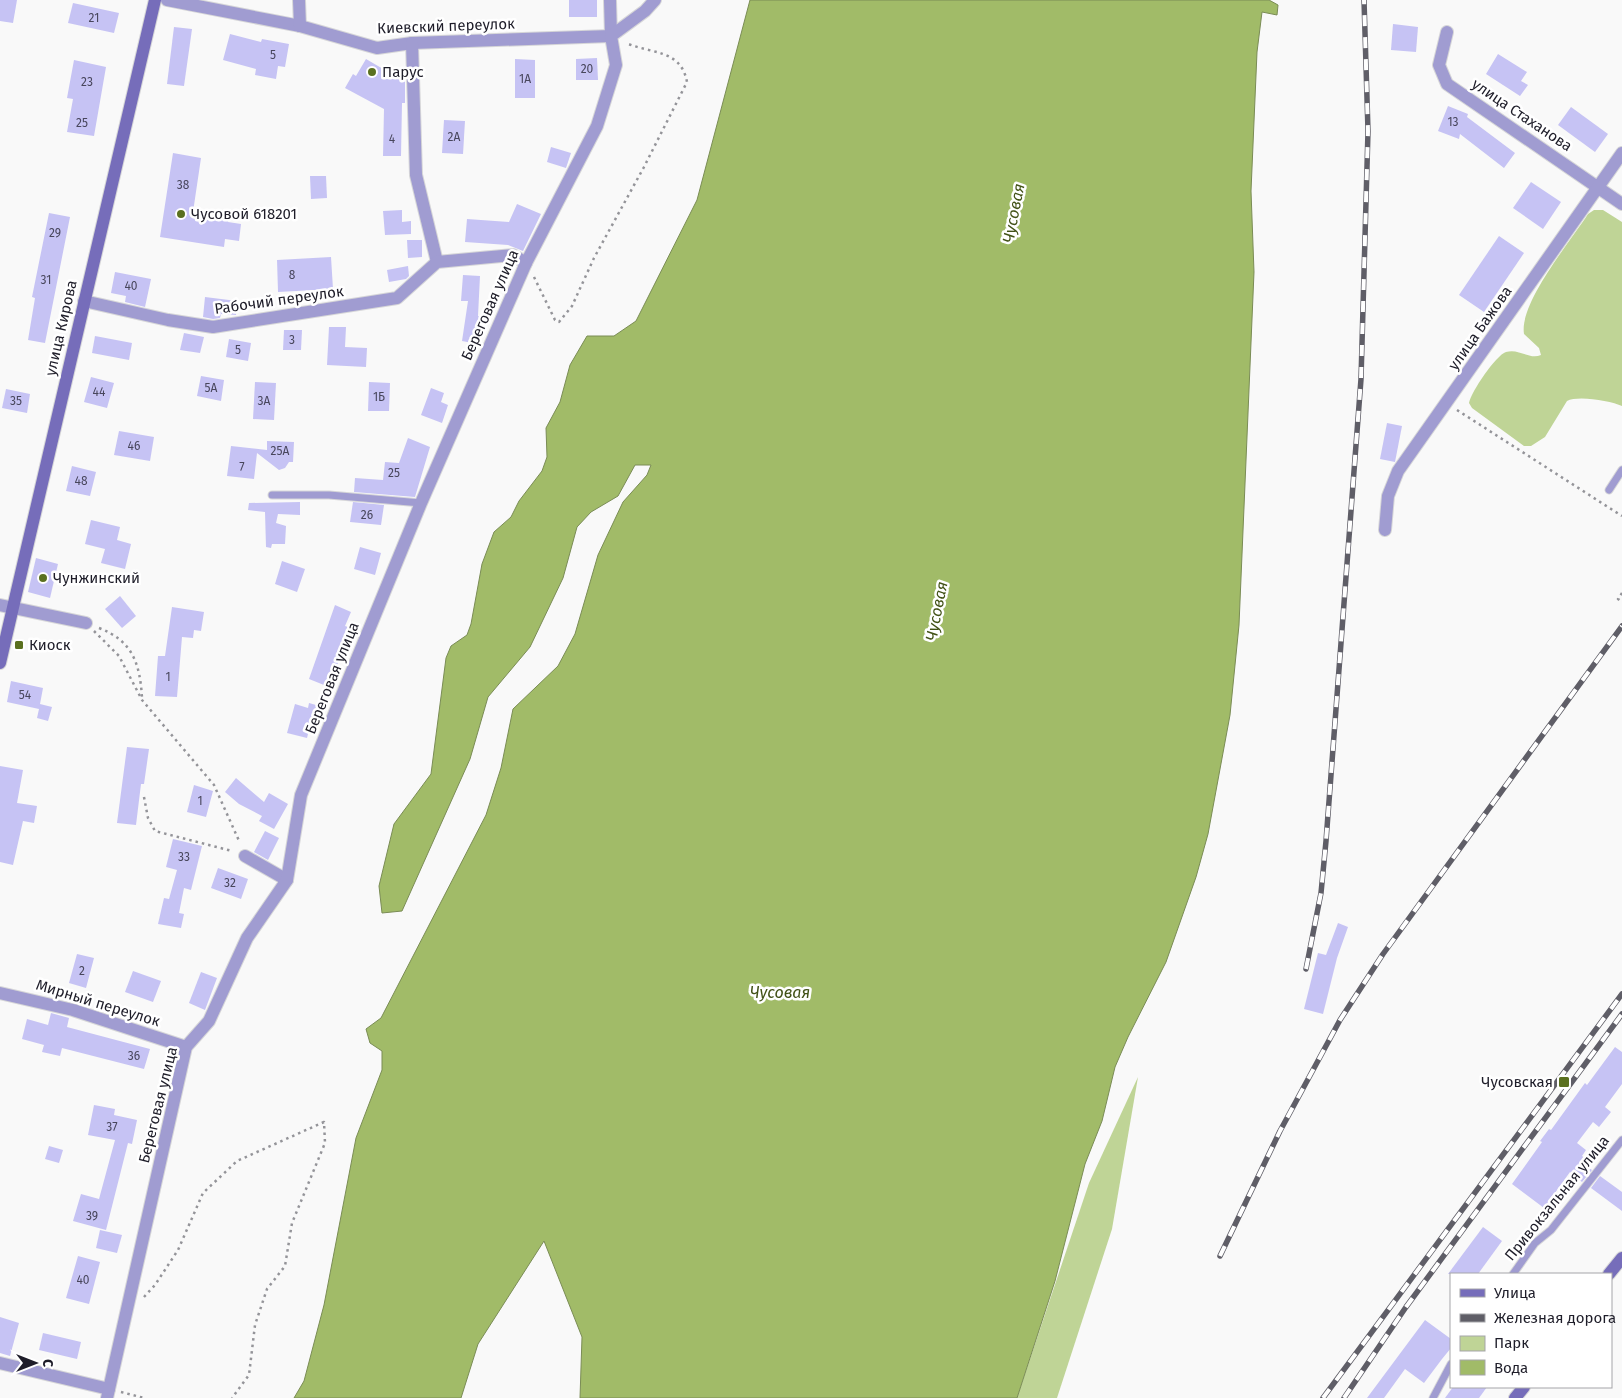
<svg xmlns="http://www.w3.org/2000/svg" width="1622" height="1398" font-family="'Fira Sans',sans-serif">
  <style>
    .green { fill: #bfd496 }
    .water { fill: #a1bb68; stroke: #7a8c55 }
    .building { fill: #c6c3f4 }
    .lines { fill: none; stroke-linecap: round; stroke-linejoin: round }
    .lane-casing { stroke: #d6d6d8; stroke-width: 9 }
    .street-casing { stroke: #d6d6d8; stroke-width: 14 }
    .secondary-casing { stroke: #d6d6d8; stroke-width: 14 }
    .path { stroke: #949499; stroke-width: 2.5; stroke-dasharray: 2.5 4; stroke-linecap: butt }
    .lane { stroke: #a09cd1; stroke-width: 7 }
    .street { stroke: #a09cd1; stroke-width: 12 }
    .secondary { stroke: #766dba; stroke-width: 12 }
    .rail-casing { stroke: #5f5e67; stroke-width: 5.5 }
    .rail { stroke: #fff; stroke-width: 4; stroke-dasharray: 11; stroke-linecap: butt }
    .poi-dot { fill: #5a701f; stroke: #fff; stroke-width: 2 }
    .labels { text-anchor: middle; stroke-width: 5; stroke-linejoin: round; paint-order: stroke }
    .number-label { font-size: 12px; fill: #48465c }
    .street-label { font-size: 15px; fill: #1e1d29; stroke: #fff }
    .poi-label { font-size: 15px; fill: #1e1d29; stroke: #fff; text-anchor: start }
    .water-label { font-size: 16px; font-style: italic; fill: #425217; stroke: #fff }
  </style>
  <rect width="100%" height="100%" fill="#f9f9f9"/>
  <!-- green -->
  <g class="green">
    <path d="M1594 210H1603L1622 222V406C1611 401 1578 395 1567 401L1545 437 1531 446H1524L1472 408 1469 403C1471 392 1496 355 1506 352 1519 348 1529 360 1541 355L1539 348 1524 334C1519 303 1570 242 1588 214Z"/>
    <path d="M1138 1077 1112 1229 1057 1398H1017L1089 1183Z"/>
  </g>
  <!-- water -->
  <path class="water" d="M750 0H1269L1278 5 1277 15 1262 12 1257 52 1251 191 1254 272 1239 625 1230 715 1208 834 1196 877 1166 962 1128 1037 1115 1067 1102 1121 1085 1164 1055 1281 1017 1398H580L582 1337 544 1241 478 1344 461 1398H294L304 1381 324 1305 356 1138 382 1070V1051L370 1043 366 1029 381 1018 486 815 501 768 513 709 558 666 575 634 598 555 623 502 647 475 651 465H635L618 496 591 512 577 527 563 578 530 647 488 697 470 759 402 911 382 913 379 886 394 824 431 774 446 658 451 646 467 635 471 624 482 564 494 532 511 517 519 501 542 471 547 457 546 428 560 402 570 365 587 336H614L636 321 697 200Z"/>
  <!-- building -->
  <g class="building">
    <path d="M0 0H17L13 23 0 21Z"/>
    <rect x="569" y="0" width="28" height="17"/>
    <path d="M73 3 119 13 114 33 68 23Z"/>
    <path d="M1393 24 1418 27 1416 52 1391 50Z"/>
    <path d="M174 27 192 29 184 86 167 84Z"/>
    <path d="M230 34 261 42 262 39 289 44 285 67 278 66 276 79 255 75 256 69 223 60Z"/>
    <path d="M1498 54 1527 72 1521 81 1528 85 1520 96 1486 74Z"/>
    <path d="M597 58 598 80H576V59Z"/>
    <path d="M366 59 390 73 405 74V103H402L401 156H383L384 109 345 88 353 74 356 76Z"/>
    <path d="M515 59 535 60V98H515Z"/>
    <path d="M74 60 106 67 94 136 67 132 73 99 67 98Z"/>
    <path d="M1448 106 1468 114 1467 117 1515 153 1504 168 1460 134 1459 139 1438 131Z"/>
    <path d="M1571 107 1608 134 1595 152 1558 125Z"/>
    <path d="M444 120 465 121 463 154 442 153Z"/>
    <path d="M551 147 571 153 566 168 547 162Z"/>
    <path d="M173 153 201 158 193 212 229 218 228 222 241 224 239 241 225 239 224 247 160 237Z"/>
    <path d="M310 176H326L327 198 311 199Z"/>
    <path d="M1531 182 1561 202 1543 229 1513 208Z"/>
    <path d="M517 204 541 214 523 251 508 245 465 242 467 219 509 222Z"/>
    <path d="M402 210V222L411 221V234L385 235 383 211Z"/>
    <path d="M49 213 70 217 45 343 28 340 35 298 32 297Z"/>
    <path d="M1499 236 1524 253 1484 312 1459 295Z"/>
    <path d="M407 240H422V257L408 258Z"/>
    <path d="M331 257 333 289 278 292 277 260Z"/>
    <path d="M408 266 409 276 406 279 389 282 387 270Z"/>
    <path d="M115 272 151 279 145 307 125 302 126 296 111 293Z"/>
    <path d="M463 275 480 276 478 316 482 317 478 344 462 341 468 301H461Z"/>
    <path d="M205 297 237 301 236 315 221 314 220 318 213 319 203 317Z"/>
    <path d="M329 327H346L345 347 367 348 366 367 327 365Z"/>
    <path d="M284 330H302L301 350H283Z"/>
    <path d="M184 333 204 337 200 353 180 350Z"/>
    <path d="M95 336 132 343 129 360 92 353Z"/>
    <path d="M229 339 251 343 248 361 226 357Z"/>
    <path d="M201 376 224 380 221 401 197 396Z"/>
    <path d="M91 377 114 383 107 408 84 402Z"/>
    <path d="M255 382 276 383 274 420 253 419Z"/>
    <path d="M369 382 390 383 389 411H368Z"/>
    <path d="M431 388 444 393 441 402 448 405 442 423 421 415Z"/>
    <path d="M6 389 30 394 27 413 2 408Z"/>
    <path d="M1387 423 1402 426 1395 462 1380 459Z"/>
    <path d="M119 431 154 437 150 461 114 455Z"/>
    <path d="M408 438 430 447 415 497 354 492 355 478 383 480 385 462 399 463Z"/>
    <path d="M267 441 294 442 293 462H289L285 468 279 470 257 453 254 479 227 476 231 446 267 450Z"/>
    <path d="M72 466 96 472 90 496 66 491Z"/>
    <path d="M300 502V515L278 514 276 523 286 526 285 544H272L271 548 266 547 265 512 248 510 249 503Z"/>
    <path d="M353 502 384 505 381 525 350 522Z"/>
    <path d="M91 520 120 527 117 540 131 544 125 569 101 563 105 549 85 544Z"/>
    <path d="M360 547 381 553 375 575 354 569Z"/>
    <path d="M36 558 58 564 50 598 28 592Z"/>
    <path d="M282 561 305 569 297 592 275 584Z"/>
    <path d="M120 596 136 616 122 628 105 609Z"/>
    <path d="M335 605 351 612 345 626 351 628 329 687 309 679Z"/>
    <path d="M172 607 204 612 201 631 194 630 193 638 182 637 177 697 155 696 158 656H165Z"/>
    <path d="M11 681 43 688 40 704 52 707 48 721 37 718 39 709 7 702Z"/>
    <path d="M309 703 323 707 319 724 311 722 307 738 287 733 295 704 308 708Z"/>
    <path d="M127 747 149 749 144 784H141L136 825 117 823Z"/>
    <path d="M0 766 23 770 17 803 37 806 34 823 23 821 13 865 0 862Z"/>
    <path d="M236 778 264 802 269 793 288 804 274 829 259 821 262 816 239 804 225 792Z"/>
    <path d="M194 785 213 791 206 817 187 812Z"/>
    <path d="M265 831 279 838 268 860 254 852Z"/>
    <path d="M173 839 202 846 191 890 184 888 179 913 184 914 181 928 158 924 164 898 169 899 177 870 166 867Z"/>
    <path d="M218 868 248 879 241 899 211 888Z"/>
    <path d="M1338 923 1348 927 1337 958 1323 1014 1304 1009 1318 953 1326 955Z"/>
    <path d="M77 954 94 958 86 988 69 983Z"/>
    <path d="M133 971 161 981 153 1002 125 992Z"/>
    <path d="M201 972 217 978 205 1010 189 1003Z"/>
    <path d="M51 1013 69 1018 67 1027 150 1049 144 1069 62 1048 60 1056 42 1052 44 1045 22 1039 27 1019 48 1025Z"/>
    <path d="M1615 1047 1622 1052V1084L1605 1107 1611 1112 1599 1127 1593 1122 1577 1143 1586 1150 1582 1156 1592 1163 1589 1168 1592 1170 1582 1182 1570 1172 1544 1208 1512 1184 1542 1142 1540 1141 1549 1129 1551 1130 1585 1083 1587 1085Z"/>
    <path d="M94 1105 115 1109 114 1115 137 1120 132 1144 128 1143 106 1230 73 1221 81 1194 99 1199 115 1140 88 1135Z"/>
    <path d="M49 1146 63 1150 59 1163 45 1159Z"/>
    <path d="M1600 1176 1622 1192V1211L1591 1188Z"/>
    <path d="M1483 1227 1502 1241 1478 1274H1448Z"/>
    <path d="M100 1230 122 1235 117 1253 96 1248Z"/>
    <path d="M78 1256 100 1262 89 1304 66 1298Z"/>
    <path d="M0 1317 19 1323 10 1356 0 1353Z"/>
    <path d="M1425 1320 1451 1339V1348L1442 1359 1424 1383 1405 1369 1384 1398H1367Z"/>
    <path d="M43 1333 81 1342 77 1359 39 1350Z"/>
    <path d="M1453 1387H1487L1479 1398H1445Z"/>
  </g>
  <g class="lines">
    <!-- lane casing -->
    <g class="lane-casing">
      <g id="lane">
        <path d="M1609 490 1622 470"/>
        <path d="M272 495H329L421 503"/>
        <path d="M1513 1274 1535 1243 1551 1230 1622 1140"/>
        <path d="M1433 1398 1451 1364"/>
      </g>
    </g>
    <!-- street casing -->
    <g class="street-casing">
      <g id="street">
        <path d="M167 0 300 26 377 48 412 43 611 36 610 0"/>
        <path d="M299 0 300 26"/>
        <path d="M1447 32 1439 65 1447 84 1622 204"/>
        <path d="M412 43 416 175 437 262"/>
        <path d="M84 301 168 320 213 327 397 298 437 262 513 255 526 263"/>
        <path d="M1385 530 1388 496 1398 471 1622 153"/>
        <path d="M0 605 86 623"/>
        <path d="M245 856 287 880"/>
        <path d="M0 993 73 1010 186 1047"/>
        <path d="M0 1363 109 1389"/>
        <path d="M107 1398 186 1047 209 1021 247 938 287 880 301 795 421 503 526 263 597 126 616 65 611 36 645 11 655 0"/>
      </g>
    </g>
    <!-- secondary casing -->
    <g class="secondary-casing">
      <g id="secondary">
        <path d="M0 663 155 0"/>
        <path d="M1609 1274 1622 1258"/>
        <path d="M1515 1398 1524 1387"/>
      </g>
    </g>
    <!-- path -->
    <g class="path">
      <path d="M534 277 555 320 559 322 572 306 594 258 644 167 687 82C681 49 651 54 626 43"/>
      <path d="M1457 410 1622 516"/>
      <path d="M1622 593 1618 599 1622 602"/>
      <path d="M99 628C133 641 140 664 142 698"/>
      <path d="M94 631 119 656 142 700 214 785 240 843"/>
      <path d="M144 797 148 818 155 831 232 851"/>
      <path d="M144 1297 155 1285 178 1250 203 1193 237 1161 324 1122 325 1143 292 1223 285 1266 267 1289 255 1325 249 1375 232 1398"/>
      <path d="M121 1392 144 1398"/>
    </g>
    <!-- lane -->
    <use href="#lane" class="lane"/>
    <!-- street -->
    <use href="#street" class="street"/>
    <!-- secondary -->
    <use href="#secondary" class="secondary"/>
    <!-- rail casing -->
    <g class="rail-casing">
      <g id="rail">
        <path d="M1306 969 1321 893 1326 841 1361 379 1368 131 1364 0"/>
        <path d="M1220 1256 1280 1131 1340 1020 1383 954 1622 626"/>
        <path d="M1323 1398 1622 994"/>
        <path d="M1344 1398 1406 1307 1622 1014"/>
      </g>
    </g>
    <!-- rail -->
    <use href="#rail" class="rail"/>
  </g>
  <!-- markers -->
  <g class="poi-dot">
    <circle cx="372" cy="72" r="5"/>
    <circle cx="181" cy="214" r="5"/>
    <circle cx="43" cy="578" r="5"/>
    <rect x="14" y="640" width="10" height="10" rx="2.5"/>
    <rect x="1558" y="1076" width="12" height="12" rx="2.5"/>
  </g>
  <g class="labels">
    <!-- number labels -->
    <g class="number-label">
      <text x="94" y="22">21</text>
      <text x="273" y="59">5</text>
      <text x="587" y="73">20</text>
      <text x="525" y="83">1А</text>
      <text x="87" y="86">23</text>
      <text x="1453" y="126">13</text>
      <text x="82" y="127">25</text>
      <text x="454" y="141">2А</text>
      <text x="392" y="143">4</text>
      <text x="183" y="189">38</text>
      <text x="55" y="237">29</text>
      <text x="292" y="279">8</text>
      <text x="46" y="284">31</text>
      <text x="131" y="290">40</text>
      <text x="292" y="344">3</text>
      <text x="238" y="354">5</text>
      <text x="211" y="392">5А</text>
      <text x="99" y="396">44</text>
      <text x="379" y="401">1Б</text>
      <text x="16" y="405">35</text>
      <text x="264" y="405">3А</text>
      <text x="134" y="450">46</text>
      <text x="280" y="455">25А</text>
      <text x="242" y="471">7</text>
      <text x="394" y="477">25</text>
      <text x="81" y="485">48</text>
      <text x="367" y="519">26</text>
      <text x="168" y="681">1</text>
      <text x="25" y="699">54</text>
      <text x="200" y="805">1</text>
      <text x="184" y="861">33</text>
      <text x="230" y="887">32</text>
      <text x="82" y="975">2</text>
      <text x="134" y="1060">36</text>
      <text x="112" y="1131">37</text>
      <text x="92" y="1220">39</text>
      <text x="83" y="1284">40</text>
    </g>
    <!-- street labels -->
    <g class="street-label">
      <text transform="translate(446 26) rotate(-2)" y="5">Киевский переулок</text>
      <text transform="translate(1522 115) rotate(34)" y="5">улица Стаханова</text>
      <text transform="translate(279 300) rotate(-8)" y="5">Рабочий переулок</text>
      <text transform="translate(490 305) rotate(-66)" y="5">Береговая улица</text>
      <text transform="translate(61 328) rotate(-77)" y="5">улица Кирова</text>
      <text transform="translate(1480 328) rotate(-55)" y="5">улица Бажова</text>
      <text transform="translate(332 678) rotate(-68)" y="5">Береговая улица</text>
      <text transform="translate(98 1003) rotate(17)" y="5">Мирный переулок</text>
      <text transform="translate(158 1105) rotate(-76)" y="5">Береговая улица</text>
      <text transform="translate(1557 1198) rotate(-51)" y="5">Привокзальная улица</text>
    </g>
    <!-- poi labels -->
    <g class="poi-label">
      <text x="382" y="77">Парус</text>
      <text x="191" y="219">Чусовой 618201</text>
      <text x="53" y="583">Чунжинский</text>
      <text x="29" y="650">Киоск</text>
      <text x="1553" y="1087" text-anchor="end">Чусовская</text>
    </g>
    <!-- water labels -->
    <g class="water-label">
      <text transform="translate(1013 213) rotate(-79)" y="6">Чусовая</text>
      <text transform="translate(936 611) rotate(-79)" y="6">Чусовая</text>
      <text x="780" y="998">Чусовая</text>
    </g>
  </g>
  <!-- legend -->
  <rect x="1450" y="1273" width="162" height="115" fill="#ffffff" stroke="#a5a5a9"/>
  <rect x="1460" y="1289" width="25" height="8" fill="#766dba" stroke="#a5a5a9"/>
  <text x="1494" y="1298" font-size="15" fill="#1e1d29">Улица</text>
  <rect x="1460" y="1314" width="25" height="8" fill="#5f5e67" stroke="#a5a5a9"/>
  <text x="1494" y="1323" font-size="15" fill="#1e1d29">Железная дорога</text>
  <rect x="1460" y="1336" width="25" height="15" fill="#bfd496" stroke="#a5a5a9"/>
  <text x="1494" y="1348" font-size="15" fill="#1e1d29">Парк</text>
  <rect x="1460" y="1360" width="25" height="15" fill="#a1bb68" stroke="#a5a5a9"/>
  <text x="1494" y="1373" font-size="15" fill="#1e1d29">Вода</text>
  <!-- north arrow -->
  <g transform="translate(35 1363) rotate(90)" stroke="#ffffff" stroke-width="4" paint-order="stroke">
  <path d="M0-4L9 19L0 12L-9 19Z" fill="#1e1d29"/>
  <text y="-8" font-size="14" font-weight="bold" text-anchor="middle" fill="#1e1d29">С</text>
  </g>
</svg>
